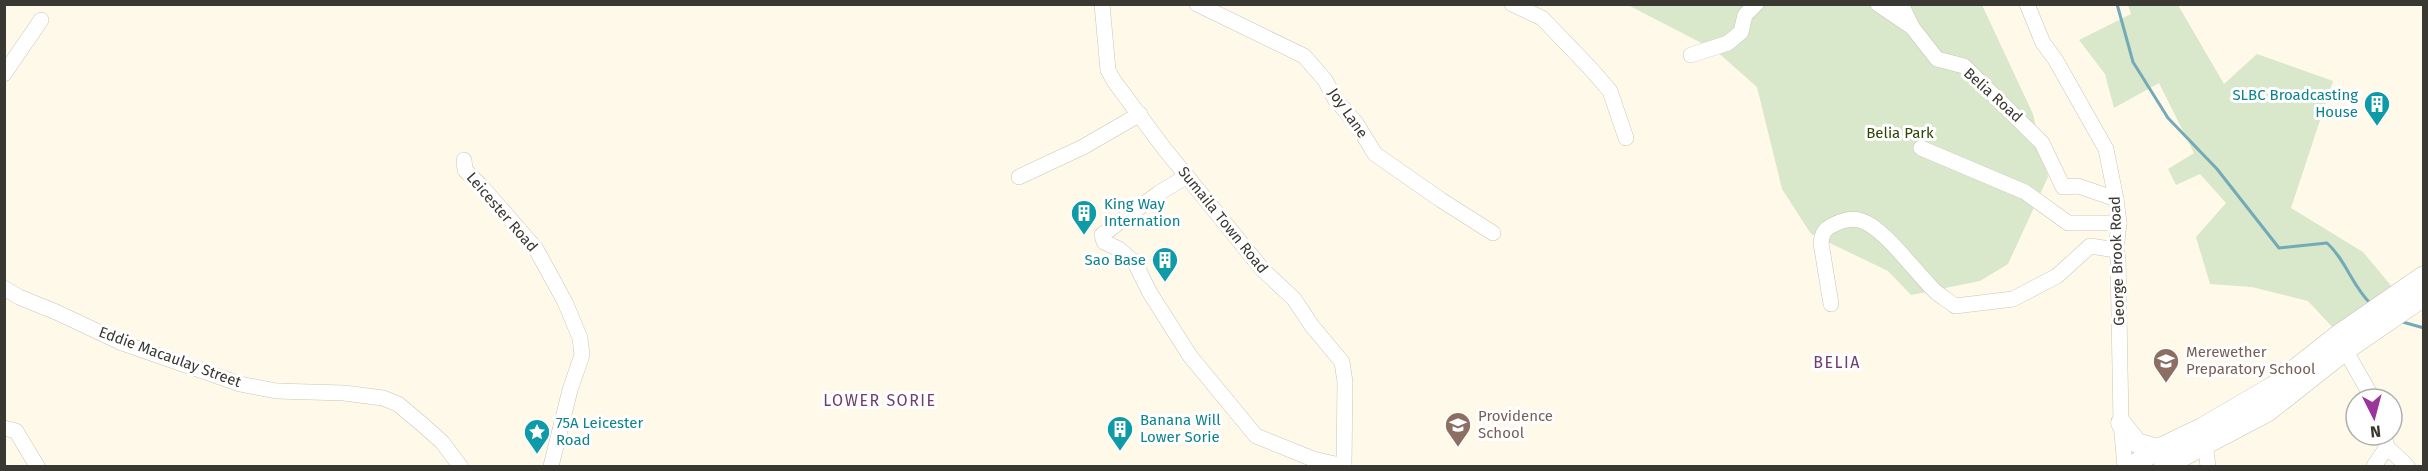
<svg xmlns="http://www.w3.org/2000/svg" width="2428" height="471" font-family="'Fira Sans',sans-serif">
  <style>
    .green { fill: #d9e7cb }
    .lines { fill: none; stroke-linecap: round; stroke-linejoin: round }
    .stream { stroke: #73aab7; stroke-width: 3 }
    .minor-casing { stroke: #cbc5b7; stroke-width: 16 }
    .major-casing { stroke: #cbc5b7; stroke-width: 21 }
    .minor { stroke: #fff; stroke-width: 15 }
    .major { stroke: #fff; stroke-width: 20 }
    .labels { text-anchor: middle; stroke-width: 6; stroke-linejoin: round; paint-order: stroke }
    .street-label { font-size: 15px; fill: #3a3832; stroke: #fff }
    .culture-label { font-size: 15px; fill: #0d838f; stroke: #fff; text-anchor: start }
    .park-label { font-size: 15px; fill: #2e4504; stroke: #fff }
    .education-label { font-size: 15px; fill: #785e54; stroke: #fff; text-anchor: start }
    .neighbourhood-label { font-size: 16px; letter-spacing: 1.5px; fill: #6f3d70; stroke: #fff }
  </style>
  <rect width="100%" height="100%" fill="#fff9ea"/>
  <!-- green -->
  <g class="green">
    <path d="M1628 5H1982L2033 114 2048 177 2008 264 1980 281 1911 295 1888 271 1811 234 1782 189 1757 87 1715 50Z"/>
    <path d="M2128 5H2178L2224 84 2257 54 2333 81 2291 208 2363 252 2398 294 2336 331 2308 301 2252 287 2210 284 2196 237 2226 203 2200 174 2176 185 2168 169 2194 153 2159 83 2114 108 2105 74 2079 40 2131 14Z"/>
  </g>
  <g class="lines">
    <!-- stream -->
    <g class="stream">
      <path d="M2117 4 2133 62 2168 118 2217 169 2279 248 2327 243C2346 260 2352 286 2371 304"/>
      <path d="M2399 321 2424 328"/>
    </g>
    <!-- minor casing -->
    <g class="minor-casing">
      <g id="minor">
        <path d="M1102 4 1108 70 1114 81 1163 147 1263 270 1294 299 1312 326 1342 362 1345 382 1344 466"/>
        <path d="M1197 4 1304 56 1325 80 1335 99 1356 123 1375 154 1441 200 1493 233"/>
        <path d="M1512 4 1542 18 1590 68 1610 91 1626 138"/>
        <path d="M1878 4 1912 27"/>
        <path d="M1901 4 1912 27 1937 59 1964 66 2042 143 2063 187 2078 186 2116 199"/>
        <path d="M2027 4 2043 43 2055 59 2106 149 2116 199 2119 223 2116 250 2118 258 2121 423 2125 466"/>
        <path d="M1691 55 1728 43 1741 32 1745 15 1756 4"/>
        <path d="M4 74 41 20"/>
        <path d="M1921 148 2025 192 2068 223H2119"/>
        <path d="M464 160 465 170 483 188 536 249 565 302 580 338 582 355 570 390 551 466"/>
        <path d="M1187 176 1159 193 1102 235 1104 242 1119 249 1135 263 1150 293 1190 356 1256 436 1313 459 1344 466"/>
        <path d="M1019 177 1083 147 1140 114"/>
        <path d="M4 288 19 297 56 312 122 343 240 384 276 391 344 393 383 398 398 404 423 425 442 442 460 466"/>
        <path d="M1831 304 1821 243C1822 234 1824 229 1833 225 1840 221 1851 218 1859 220 1883 225 1917 275 1936 292 1942 297 1949 301 1955 306L2013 299 2057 276 2090 246 2116 250"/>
        <path d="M2340 341 2373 399"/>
        <path d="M4 428 16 431 37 466"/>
        <path d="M2204 437 2208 466"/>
        <path d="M2387 447 2407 466"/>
        <path d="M2374 466 2387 447 2384 435"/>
      </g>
    </g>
    <!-- major casing -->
    <g class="major-casing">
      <g id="major">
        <path d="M2121 423 2137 443 2158 449"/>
        <path d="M2132 466 2158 449 2202 428 2274 386 2337 336 2424 276"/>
        <path d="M2164 466 2267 412 2347 349 2424 296"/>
      </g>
    </g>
    <!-- minor -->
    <use href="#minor" class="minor"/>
    <!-- major -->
    <use href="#major" class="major"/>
  </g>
  <!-- icons -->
  <defs>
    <g id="building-pin" transform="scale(1.35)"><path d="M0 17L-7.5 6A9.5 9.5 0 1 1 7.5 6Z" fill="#0f9aa8" stroke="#fff"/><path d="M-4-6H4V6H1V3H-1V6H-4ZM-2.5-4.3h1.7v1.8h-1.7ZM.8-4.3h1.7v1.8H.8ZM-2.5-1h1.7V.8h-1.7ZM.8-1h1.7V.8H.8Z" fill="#fff"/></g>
    <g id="school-pin" transform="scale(1.35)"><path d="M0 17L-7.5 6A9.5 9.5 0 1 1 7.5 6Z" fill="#8d6e63" stroke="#fff"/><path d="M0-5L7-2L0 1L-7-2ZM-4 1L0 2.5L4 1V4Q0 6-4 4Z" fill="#fff"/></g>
    <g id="sight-pin" transform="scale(1.35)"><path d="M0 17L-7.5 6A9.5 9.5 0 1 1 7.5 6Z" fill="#0f9aa8" stroke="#fff"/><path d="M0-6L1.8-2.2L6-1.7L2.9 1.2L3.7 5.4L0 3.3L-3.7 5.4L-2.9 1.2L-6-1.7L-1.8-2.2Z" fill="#fff"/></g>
  </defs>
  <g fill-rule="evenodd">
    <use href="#building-pin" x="2377" y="104"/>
    <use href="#building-pin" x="1084" y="213"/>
    <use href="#building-pin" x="1165" y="260"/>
    <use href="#school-pin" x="2166" y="361"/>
    <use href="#school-pin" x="1458" y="425"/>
    <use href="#building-pin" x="1120" y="429"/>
    <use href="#sight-pin" x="537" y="432"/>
  </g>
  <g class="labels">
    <!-- street labels -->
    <g class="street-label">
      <text transform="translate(1993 95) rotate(42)" y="5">Belia Road</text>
      <text transform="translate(1348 113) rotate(55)" y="5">Joy Lane</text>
      <text transform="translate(502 212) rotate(49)" y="5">Leicester Road</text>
      <text transform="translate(1223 220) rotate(51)" y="5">Sumaila Town Road</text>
      <text transform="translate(2117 261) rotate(-92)" y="5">George Brook Road</text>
      <text transform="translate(170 357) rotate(20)" y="5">Eddie Macaulay Street</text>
    </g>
    <!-- culture labels -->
    <g class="culture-label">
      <text x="2358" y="100" text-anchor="end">SLBC Broadcasting<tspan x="2358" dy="17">House</tspan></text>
      <text x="1104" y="209">King Way<tspan x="1104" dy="17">Internation</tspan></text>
      <text x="1146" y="265" text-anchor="end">Sao Base</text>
      <text x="1140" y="425">Banana Will<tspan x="1140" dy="17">Lower Sorie</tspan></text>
      <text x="556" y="428">75A Leicester<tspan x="556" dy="17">Road</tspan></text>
    </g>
    <!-- park labels -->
    <g class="park-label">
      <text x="1900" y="138">Belia Park</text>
    </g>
    <!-- education labels -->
    <g class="education-label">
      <text x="2186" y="357">Merewether<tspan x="2186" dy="17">Preparatory School</tspan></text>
      <text x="1478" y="421">Providence<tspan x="1478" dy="17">School</tspan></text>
    </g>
    <!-- neighbourhood labels -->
    <g class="neighbourhood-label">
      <text x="1837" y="368">BELIA</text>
      <text x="880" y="406">LOWER SORIE</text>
    </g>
  </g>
  <!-- border -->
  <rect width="2428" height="471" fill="none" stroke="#3a3832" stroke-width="12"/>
  <!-- north arrow -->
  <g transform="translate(2374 417) rotate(174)"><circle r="28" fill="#ffffff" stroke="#b0afad" stroke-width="1.5"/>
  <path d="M0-4.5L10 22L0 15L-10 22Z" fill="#99359b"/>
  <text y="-9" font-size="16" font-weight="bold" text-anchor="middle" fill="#3a3832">N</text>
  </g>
</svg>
